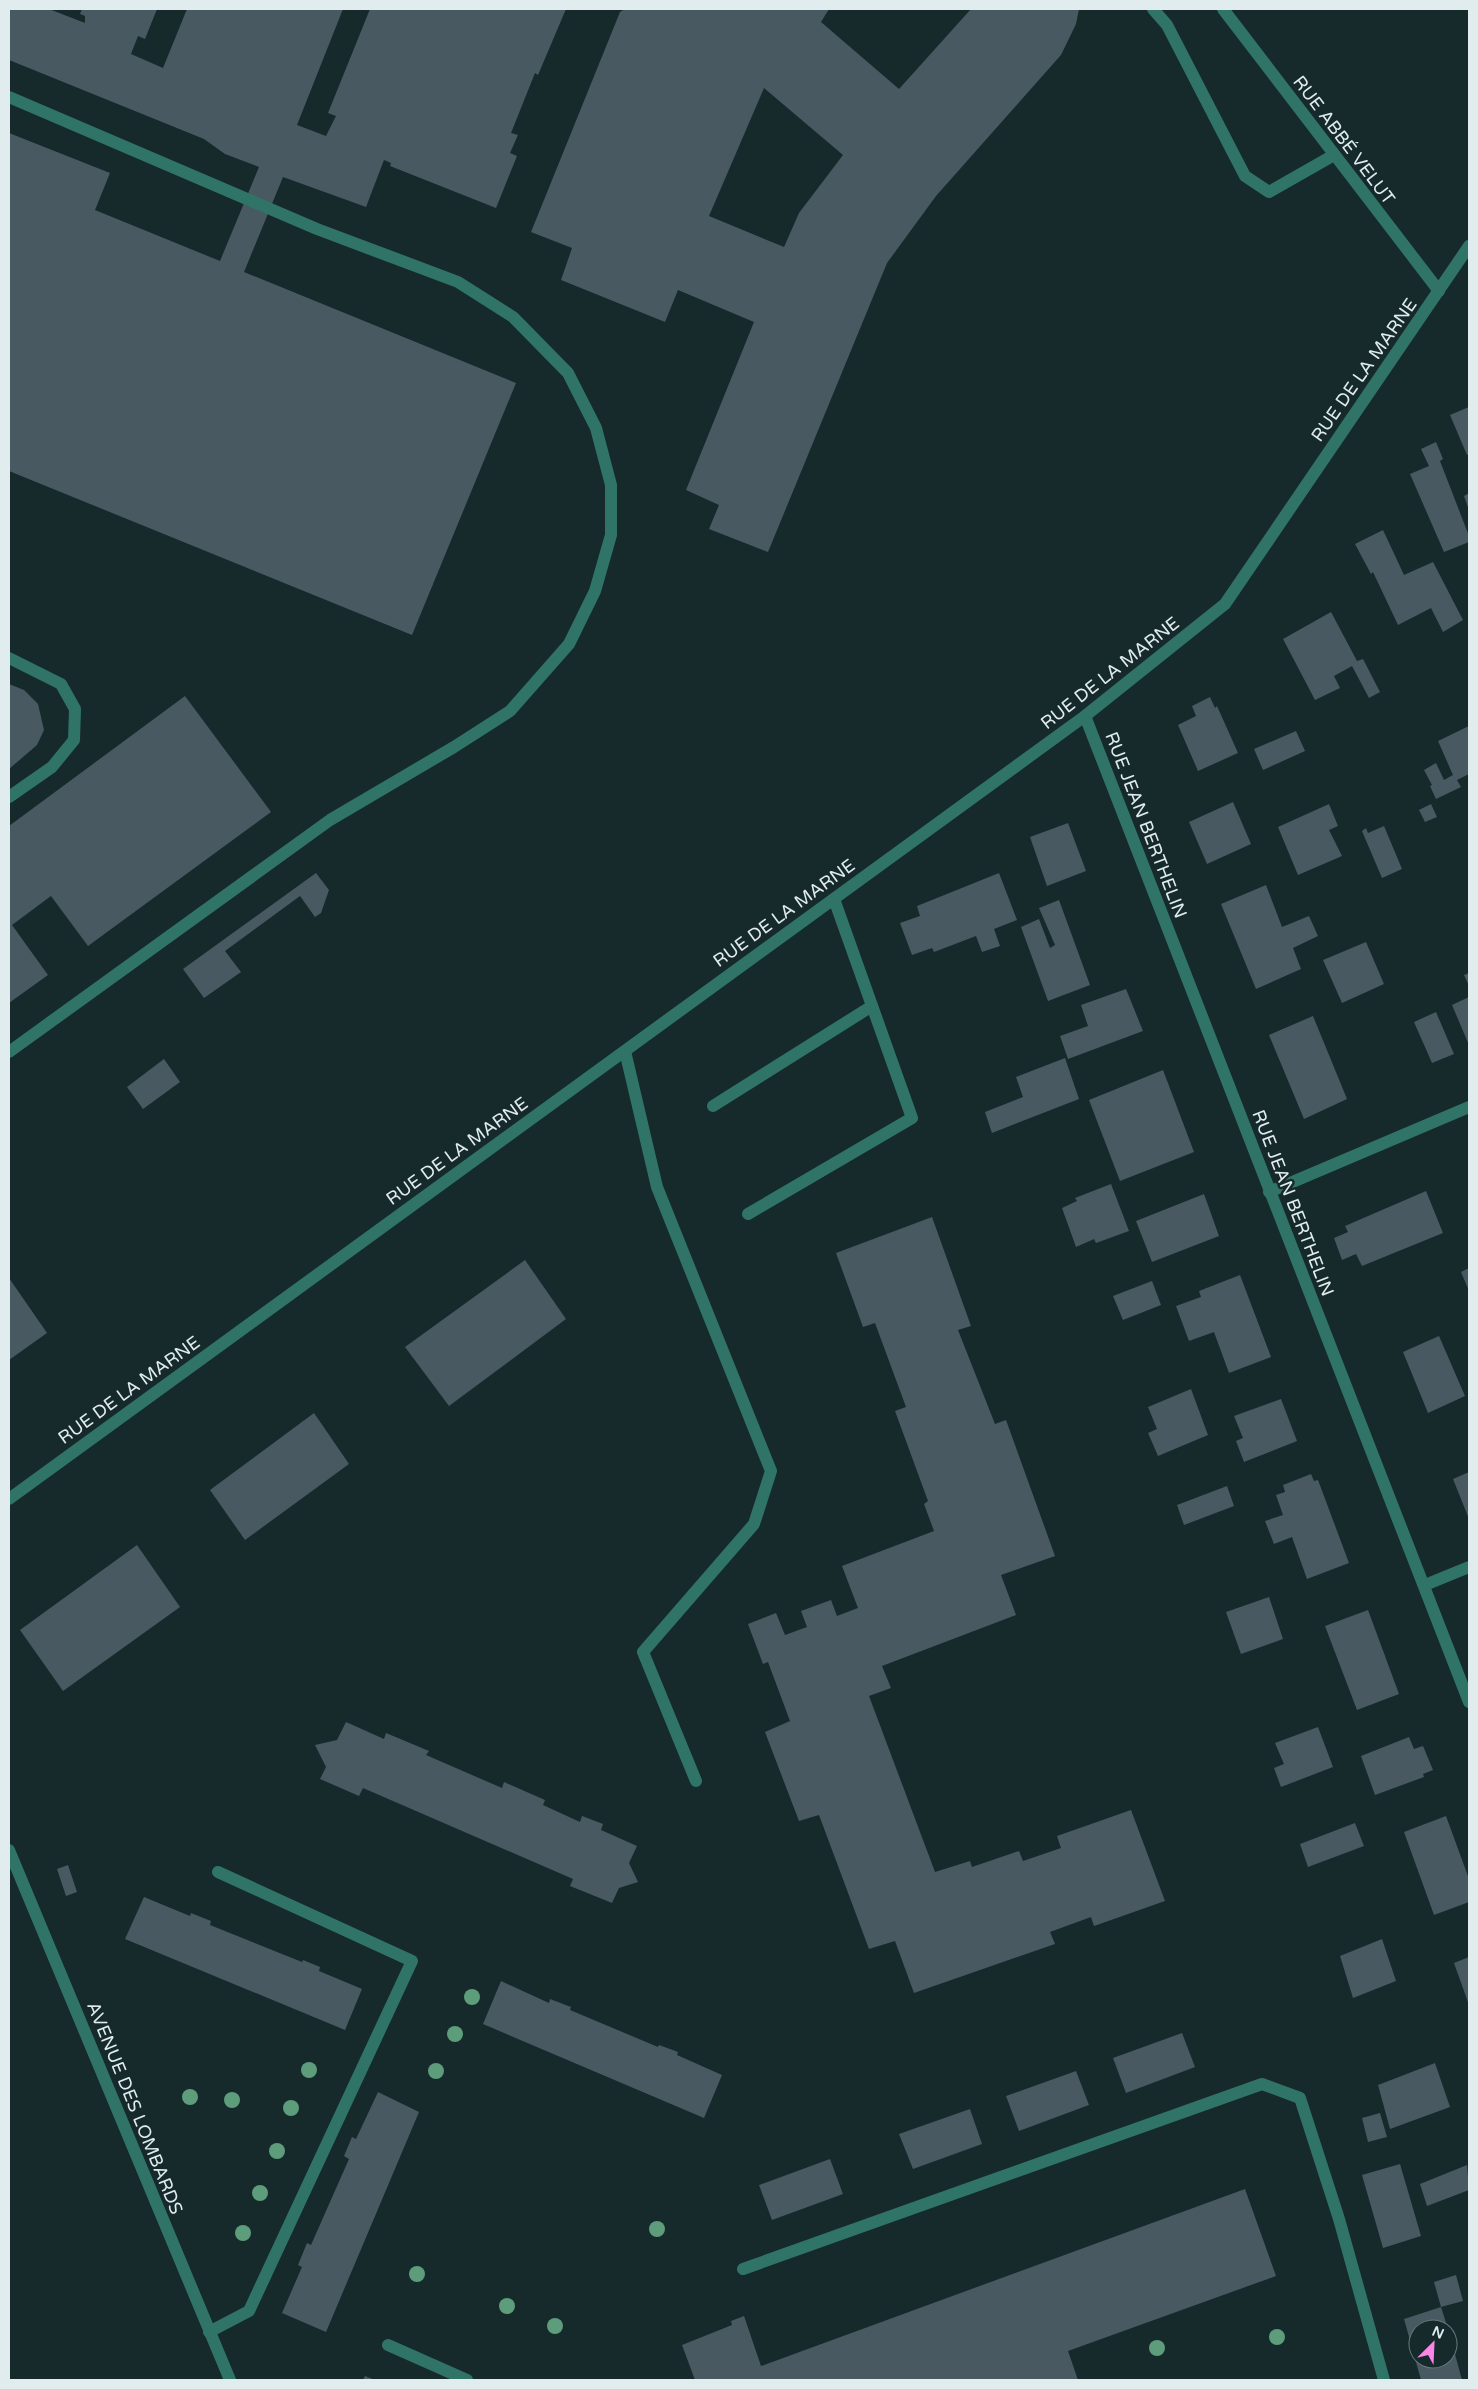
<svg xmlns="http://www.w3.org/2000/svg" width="1478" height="2389" font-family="'Varela Round',sans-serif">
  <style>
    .building { fill: #485962; fill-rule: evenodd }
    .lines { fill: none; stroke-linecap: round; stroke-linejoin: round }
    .service { stroke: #307468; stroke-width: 12 }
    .minor { stroke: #307468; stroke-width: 12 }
    .tertiary { stroke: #307468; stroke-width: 12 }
    .tree { fill: #5e9d7c }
    .labels { text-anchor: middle; stroke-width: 5; stroke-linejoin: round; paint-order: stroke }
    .street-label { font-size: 18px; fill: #e0ecee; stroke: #162a2c }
  </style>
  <rect width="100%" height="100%" fill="#162a2c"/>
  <!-- building -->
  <g class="building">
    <path d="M9 9H49L85 23V16L80 14 82 9H157L145 39 138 36 131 54 163 68 187 9H343L297 125 326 136 336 116 328 113 370 9H566L538 75 535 73 511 133 518 135 510 153 517 156 496 208 390 166 391 163 384 160 366 207 283 177 244 272 516 383 412 635 9 471V133L110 173 95 210 220 261 259 167 225 154 204 139 9 60Z"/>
    <path d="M625 9H829L821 22 899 89 971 9H1079L1076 24 1061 55 936 196 887 263 768 552 709 529 719 505 686 490 754 322 678 290 665 322 561 280 572 248 531 232 620 12ZM764 88 843 155 799 213 784 247 709 216Z"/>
    <path d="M1469 407V454L1467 455 1450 415Z"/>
    <path d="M1436 442 1443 459 1440 461 1469 536V542L1444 552 1410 474 1429 466 1421 449Z"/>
    <path d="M1469 493V510L1464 496Z"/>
    <path d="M1383 530 1404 575 1433 562 1463 620 1443 632 1431 608 1398 625 1373 572 1371 574 1355 544Z"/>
    <path d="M1331 612 1357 661 1363 659 1380 692 1369 698 1352 666 1334 676 1340 688 1315 700 1283 639Z"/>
    <path d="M9 684 24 690 38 704 44 730 37 745 9 769Z"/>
    <path d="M185 696 271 812 88 946 51 896 12 925 48 975 9 1003V826Z"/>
    <path d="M1210 697 1215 708 1217 706 1238 753 1198 771 1178 725 1196 716 1192 706Z"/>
    <path d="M1469 726V774L1457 780 1461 787 1436 799 1430 786 1432 785 1424 770 1436 763 1444 780 1453 775 1438 741Z"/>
    <path d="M1296 731 1305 751 1263 770 1254 749Z"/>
    <path d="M1233 802 1251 844 1207 864 1189 822Z"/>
    <path d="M1329 804 1338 826 1329 830 1342 856 1298 875 1278 827Z"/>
    <path d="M1431 804 1437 817 1425 822 1419 810Z"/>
    <path d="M1068 823 1086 871 1047 886 1030 837Z"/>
    <path d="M1384 826 1402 869 1382 878 1362 831 1366 828 1368 833Z"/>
    <path d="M316 873 329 890 321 913 315 917 300 896 225 951 241 972 204 998 183 969Z"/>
    <path d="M999 873 1017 920 994 929 1000 946 982 952 976 936 934 952 932 948 912 955 900 923 920 916 917 906Z"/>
    <path d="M1266 885 1282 927 1309 916 1318 936 1293 948 1301 969 1256 989 1221 904Z"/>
    <path d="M1059 900 1090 985 1048 1001 1021 927 1039 919 1050 948 1055 945 1039 908Z"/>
    <path d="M1366 942 1384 984 1342 1003 1323 960Z"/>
    <path d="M1469 973V986L1464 975Z"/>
    <path d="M1126 989 1143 1031 1068 1059 1060 1036 1088 1026 1081 1005Z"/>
    <path d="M1469 997V1045L1452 1005Z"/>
    <path d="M1436 1012 1454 1054 1432 1063 1414 1022Z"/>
    <path d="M1313 1016 1347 1099 1304 1119 1269 1035Z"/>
    <path d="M1065 1058 1079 1099 992 1133 985 1112 1023 1097 1016 1077Z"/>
    <path d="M164 1059 180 1082 143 1109 127 1087Z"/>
    <path d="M1163 1070 1194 1152 1120 1181 1089 1100Z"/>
    <path d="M1111 1184 1129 1231 1096 1243 1094 1239 1076 1247 1062 1208 1077 1201 1075 1198Z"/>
    <path d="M1426 1191 1443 1233 1362 1266 1356 1254 1342 1260 1334 1238 1348 1232 1345 1226Z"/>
    <path d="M1204 1194 1219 1236 1152 1262 1136 1221Z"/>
    <path d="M932 1217 971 1326 958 1330 995 1424 1006 1420 1055 1556 1001 1575 1016 1615 882 1666 891 1688 869 1696 935 1872 970 1861 972 1867 1019 1851 1023 1861 1061 1848 1057 1836 1131 1810 1165 1901 1094 1926 1091 1917 1050 1932 1055 1944 914 1993 895 1941 869 1949 819 1815 799 1821 765 1732 790 1721 768 1662 763 1664 748 1624 776 1613 785 1635 807 1627 801 1611 831 1600 837 1616 858 1608 842 1566 934 1531 924 1504 928 1501 895 1411 906 1407 875 1323 863 1327 836 1253Z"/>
    <path d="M525 1260 566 1319 449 1406 405 1347Z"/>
    <path d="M1469 1268V1291L1461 1272Z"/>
    <path d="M1240 1275 1271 1357 1229 1373 1214 1332 1189 1341 1176 1306 1201 1297 1199 1291Z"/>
    <path d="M9 1278 47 1333 9 1360Z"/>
    <path d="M1152 1281 1161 1305 1123 1320 1113 1296Z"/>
    <path d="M1439 1336 1465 1396 1428 1413 1403 1352Z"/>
    <path d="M1191 1389 1208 1435 1158 1456 1148 1433 1157 1429 1148 1407Z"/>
    <path d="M1281 1399 1297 1441 1244 1462 1236 1441 1243 1438 1234 1416Z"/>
    <path d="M314 1413 349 1464 245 1540 210 1490Z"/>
    <path d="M1469 1472V1519L1453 1479Z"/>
    <path d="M1311 1474 1314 1481 1318 1480 1349 1563 1307 1579 1292 1537 1274 1544 1265 1521 1283 1515 1276 1495 1285 1492 1283 1485Z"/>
    <path d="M1227 1486 1234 1506 1184 1525 1177 1505Z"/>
    <path d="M137 1545 180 1607 63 1691 20 1630Z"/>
    <path d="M1269 1597 1283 1639 1241 1654 1226 1612Z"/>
    <path d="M1368 1610 1399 1694 1357 1710 1325 1626Z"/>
    <path d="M346 1722 384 1739 386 1733 429 1751 426 1755 502 1788 504 1782 545 1800 543 1805 580 1822 582 1816 603 1824 601 1830 637 1846 629 1863 638 1882 619 1888 612 1903 570 1886 573 1879 363 1788 359 1796 320 1779 326 1767 315 1745 337 1740Z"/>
    <path d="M1318 1727 1333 1767 1281 1787 1274 1768 1284 1764 1275 1743Z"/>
    <path d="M1409 1737 1414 1749 1423 1746 1433 1770 1423 1774 1424 1777 1375 1795 1361 1756Z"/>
    <path d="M1446 1816 1469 1879V1902L1434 1915 1404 1832Z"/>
    <path d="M1355 1823 1364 1846 1308 1867 1300 1844Z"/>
    <path d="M68 1865 77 1892 66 1896 57 1869Z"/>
    <path d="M144 1897 190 1916 191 1913 211 1921 210 1925 302 1962 303 1960 320 1967 319 1971 362 1989 345 2030 125 1939Z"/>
    <path d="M1382 1939 1396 1981 1353 1998 1340 1956Z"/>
    <path d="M1469 1957V2005L1454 1963Z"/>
    <path d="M501 1981 549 2003 550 1999 571 2007 570 2010 658 2047 659 2045 678 2052 677 2055 722 2075 704 2118 483 2024Z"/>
    <path d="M1182 2033 1195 2067 1126 2093 1113 2058Z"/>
    <path d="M1435 2063 1450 2107 1390 2129 1378 2085Z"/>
    <path d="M1076 2071 1089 2105 1019 2131 1006 2096Z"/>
    <path d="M378 2092 419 2112 326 2332 282 2313 302 2267 298 2265 307 2243 311 2245 349 2159 344 2156 352 2137 356 2139Z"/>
    <path d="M970 2109 982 2144 913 2169 899 2134Z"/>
    <path d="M1380 2113 1387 2137 1368 2142 1362 2118Z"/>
    <path d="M830 2159 843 2194 772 2220 759 2185Z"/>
    <path d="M1400 2164 1421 2236 1383 2248 1362 2175Z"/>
    <path d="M1467 2165 1469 2190 1427 2206 1420 2184Z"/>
    <path d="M1245 2189 1276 2276 1068 2351 1078 2380H695L682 2345 732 2325 731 2321 744 2316 761 2366Z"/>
    <path d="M1456 2275 1463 2301 1441 2307 1434 2282Z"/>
    <path d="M1441 2307 1448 2329H1418V2359H1448L1449 2332 1462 2380H1421L1404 2319Z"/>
    <path d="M365 2376 375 2380H363Z"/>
  </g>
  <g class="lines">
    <!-- service -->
    <g class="service">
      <path d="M1153 9 1167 25 1245 176 1269 192 1334 155"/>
      <path d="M9 97 317 229 458 282 513 317 568 373 596 428 611 485V535L595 591 569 644 510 711 454 747 330 820 9 1052"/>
      <path d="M9 658 61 684 75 709 74 740 52 767 9 797"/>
      <path d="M625 1051 657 1187 771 1471 754 1524 643 1652 696 1781"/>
      <path d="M713 1106 872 1006"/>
      <path d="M748 1214 912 1118 834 899"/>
      <path d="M743 2269 1262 2084 1300 2098 1339 2219 1384 2380"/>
      <path d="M209 2332 249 2311 412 1961 218 1872"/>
      <path d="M388 2345 467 2380"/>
    </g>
    <!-- minor -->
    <g class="minor">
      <path d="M1223 9 1439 291"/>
      <path d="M1085 716 1469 1702"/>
      <path d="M1269 1192 1469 1107"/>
      <path d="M1425 1585 1469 1567"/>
    </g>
    <!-- tertiary -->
    <g class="tertiary">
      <path d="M9 1499 1085 716 1225 604 1469 246"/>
      <path d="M9 1850 230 2380"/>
    </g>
  </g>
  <!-- trees -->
  <g class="tree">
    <circle cx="472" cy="1997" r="8"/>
    <circle cx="455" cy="2034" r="8"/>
    <circle cx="309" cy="2070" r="8"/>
    <circle cx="436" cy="2071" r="8"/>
    <circle cx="190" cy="2097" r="8"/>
    <circle cx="232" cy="2100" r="8"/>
    <circle cx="291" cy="2108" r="8"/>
    <circle cx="277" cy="2151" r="8"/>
    <circle cx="260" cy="2193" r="8"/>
    <circle cx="657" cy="2229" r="8"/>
    <circle cx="243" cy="2233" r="8"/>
    <circle cx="417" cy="2274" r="8"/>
    <circle cx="507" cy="2306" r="8"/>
    <circle cx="555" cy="2326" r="8"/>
    <circle cx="1277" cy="2337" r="8"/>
    <circle cx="1157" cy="2348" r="8"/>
  </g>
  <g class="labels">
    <!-- street labels -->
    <g class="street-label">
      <text transform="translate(1344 140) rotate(53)" y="6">RUE ABBÉ VELUT</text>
      <text transform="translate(1364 370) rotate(-55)" y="6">RUE DE LA MARNE</text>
      <text transform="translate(1110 673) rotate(-38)" y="6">RUE DE LA MARNE</text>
      <text transform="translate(1146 825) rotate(69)" y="6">RUE JEAN BERTHELIN</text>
      <text transform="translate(784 913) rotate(-36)" y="6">RUE DE LA MARNE</text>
      <text transform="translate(457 1151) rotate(-36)" y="6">RUE DE LA MARNE</text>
      <text transform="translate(1293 1203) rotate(69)" y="6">RUE JEAN BERTHELIN</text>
      <text transform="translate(129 1390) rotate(-36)" y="6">RUE DE LA MARNE</text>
      <text transform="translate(135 2108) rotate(68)" y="6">AVENUE DES LOMBARDS</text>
    </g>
  </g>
  <!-- border -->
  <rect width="1478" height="2389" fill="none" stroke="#e0ecee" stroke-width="20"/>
  <!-- north arrow -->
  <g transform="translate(1433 2344) rotate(24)"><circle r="24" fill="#162a2c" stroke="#67787a"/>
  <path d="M0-4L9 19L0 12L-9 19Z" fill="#fa87e7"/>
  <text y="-8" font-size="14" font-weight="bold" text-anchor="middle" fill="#e0ecee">N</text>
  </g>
</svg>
